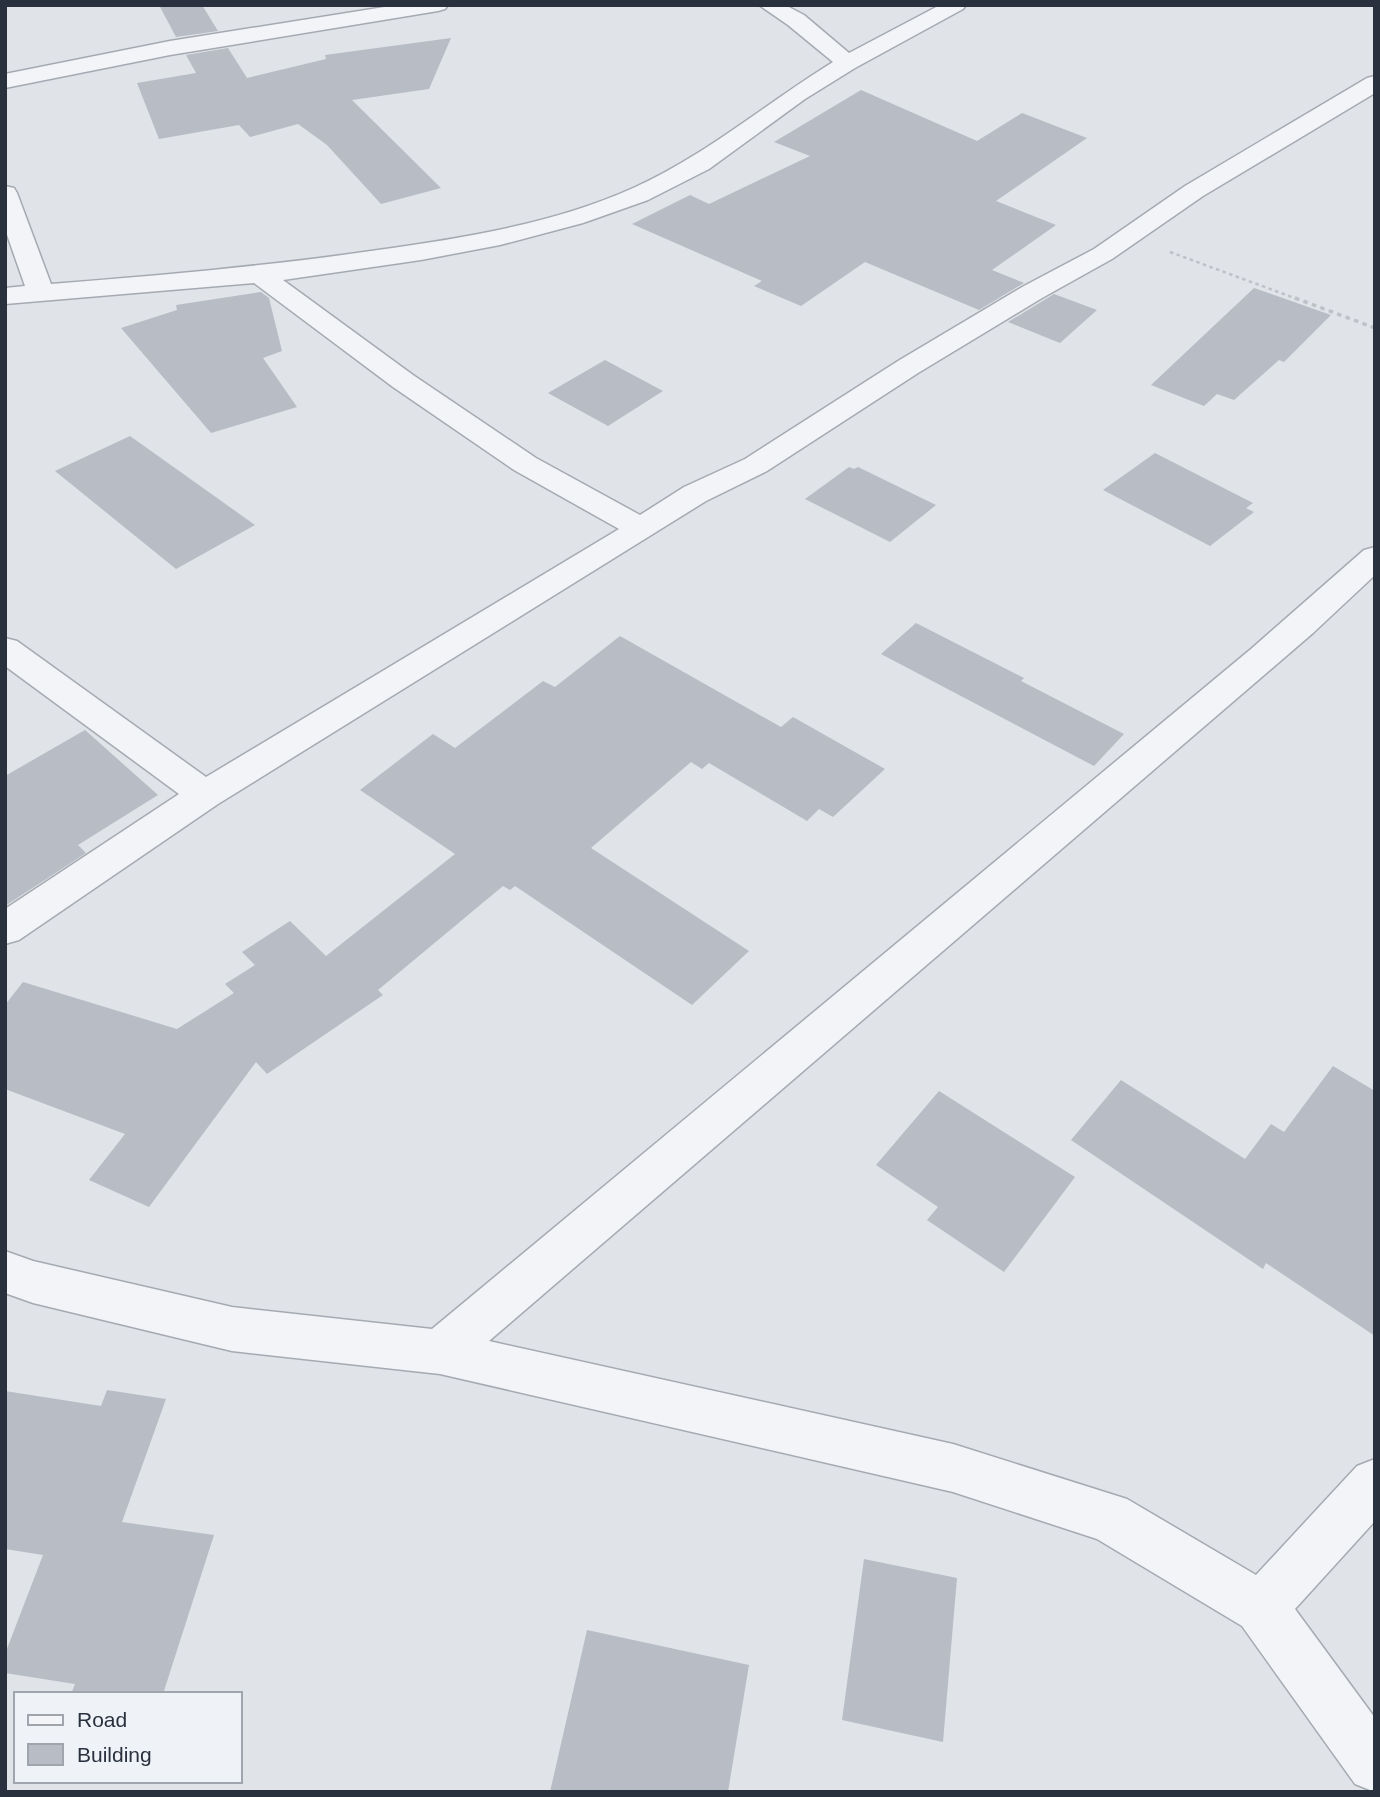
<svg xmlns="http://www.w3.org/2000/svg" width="1380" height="1797" font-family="Arial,sans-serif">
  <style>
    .building { fill: #b7bcc5 }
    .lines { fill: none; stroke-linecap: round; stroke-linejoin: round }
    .minor-casing { stroke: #a5aab2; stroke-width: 3 }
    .path-far1 { stroke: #bec1c7; stroke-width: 2.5; stroke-dasharray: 3.5 3.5; stroke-linecap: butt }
    .path { stroke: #bec1c7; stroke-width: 3.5; stroke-dasharray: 4.5 4.5; stroke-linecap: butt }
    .minor { fill: #f3f4f7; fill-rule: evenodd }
  </style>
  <rect width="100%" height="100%" fill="#e0e3e8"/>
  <!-- building -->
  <g class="building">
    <path d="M159 5H202L218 31 176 37Z"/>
    <path d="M451 38 429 89 352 100 441 188 381 204 327 145 298 124 250 137 239 125 159 139 137 83 196 73 186 55 228 48 247 78 326 59 325 55Z"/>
    <path d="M861 90 977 141 1022 113 1087 138 996 201 1056 225 992 270 1024 283 979 310 865 262 801 306 754 286 762 281 632 224 690 195 709 204 810 156 774 142Z"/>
    <path d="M1254 288 1331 315 1284 362 1279 360 1234 400 1217 394 1204 406 1151 385Z"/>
    <path d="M261 292 269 298 282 351 263 358 297 407 211 433 121 328 177 310 176 305Z"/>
    <path d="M1054 294 1097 310 1060 343 1008 322Z"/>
    <path d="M605 360 663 391 608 426 548 393Z"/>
    <path d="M130 436 255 525 176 569 55 471Z"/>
    <path d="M1155 453 1253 503 1246 508 1254 512 1210 546 1103 490Z"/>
    <path d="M849 467 854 469 858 467 936 505 890 542 805 499Z"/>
    <path d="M916 623 1024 678 1021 681 1124 734 1094 766 881 654Z"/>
    <path d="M620 636 781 727 793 717 885 769 833 817 819 809 807 821 709 763 702 769 691 762 591 848 749 951 692 1005 515 886 510 890 503 886 378 990 383 995 267 1074 256 1062 149 1207 89 1180 125 1134 5 1089V1005L23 982 177 1029 234 993 225 984 255 965 242 952 290 921 326 956 455 854 360 790 433 734 455 748 543 681 555 687Z"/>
    <path d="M85 730 158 795 78 845 86 853 5 906V776Z"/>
    <path d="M1333 1066 1375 1091V1336L1266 1263 1263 1269 1071 1140 1121 1080 1245 1159 1271 1124 1284 1132Z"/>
    <path d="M939 1091 1075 1177 1004 1272 927 1220 938 1207 876 1165Z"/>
    <path d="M107 1390 166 1399 122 1522 214 1535 163 1694H71L75 1684 5 1673V1654L43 1555 5 1549V1391L101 1406Z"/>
    <path d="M864 1559 957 1578 943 1742 842 1720Z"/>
    <path d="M587 1630 749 1665 728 1792H550Z"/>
  </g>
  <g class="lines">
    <!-- minor casing -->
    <g class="minor-casing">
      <g id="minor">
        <path d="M397 5H448L445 9 438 11 170 55 5 88V74L170 41Z"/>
        <path d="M759 5H785L804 15 849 53 940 5H966L963 9 855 68 805 99 709 169 648 200 583 223 500 245 421 260 283 280 413 375 536 458 640 515 684 487 745 459 898 361 1024 286 1094 249 1185 186 1367 78 1375 76V93L1203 196 1112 259 1042 298 918 373 767 471 706 501 218 804 19 940 5 944V909L179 794 5 666V638L17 641 206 777 619 529 514 470 393 387 254 283 5 304V288L25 286 5 229V186L14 188 17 193 51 284C161 275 269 266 378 250 463 238 552 224 631 189 704 157 765 104 833 62L788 25Z"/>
        <path d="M1375 547V575L1313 633 489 1341 953 1444 1127 1499 1256 1575 1357 1466 1375 1459V1521L1295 1609 1375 1718V1792L1355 1784 1242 1626 1097 1539 953 1492 440 1374 232 1351 33 1303 5 1293V1251L33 1261 232 1307 432 1329 1251 649 1364 550Z"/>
      </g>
    </g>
    <!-- path-far1 -->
    <path class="path-far1" d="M1170 252 1300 300"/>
    <!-- path -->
    <path class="path" d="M1295 298 1375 328"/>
    <!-- minor -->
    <use href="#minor" class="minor"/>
  </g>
  <!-- border -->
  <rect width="1380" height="1797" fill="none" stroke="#29313f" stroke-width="14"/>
  <!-- legend -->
  <rect x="14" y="1692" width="228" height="91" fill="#eff2f6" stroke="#a0a5ad" stroke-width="2"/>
  <rect x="28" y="1715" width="35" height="10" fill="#f3f4f7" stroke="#a0a5ad" stroke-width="2"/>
  <text x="77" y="1727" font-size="21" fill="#29313f">Road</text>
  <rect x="28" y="1744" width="35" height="21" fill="#b7bcc5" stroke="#a0a5ad" stroke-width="2"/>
  <text x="77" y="1762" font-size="21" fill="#29313f">Building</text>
</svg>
